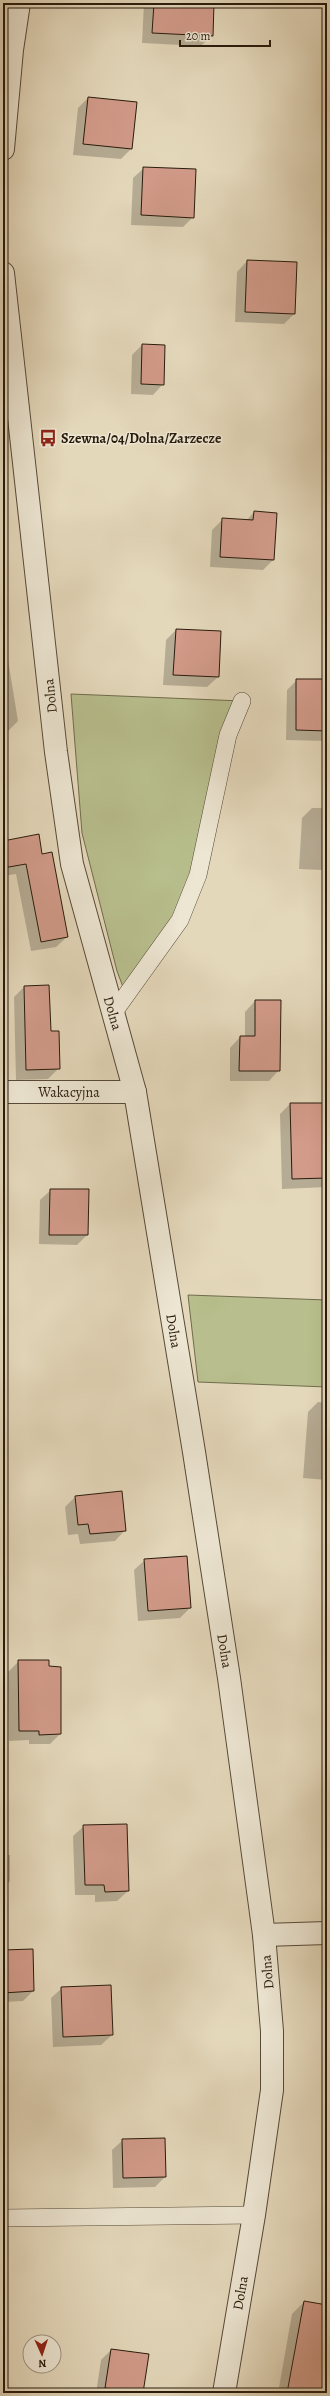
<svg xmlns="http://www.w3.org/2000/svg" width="330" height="2396" font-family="Alegreya,serif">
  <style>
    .green { fill: #b8be8d; stroke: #706c4c }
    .shadow { fill: #0003 }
    .building { fill: #d29b8a; stroke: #281b0c }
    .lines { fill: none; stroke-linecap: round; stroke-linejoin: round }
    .service-casing { stroke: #574a38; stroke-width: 18 }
    .minor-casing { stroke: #574a38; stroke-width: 24 }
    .tertiary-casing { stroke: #574a38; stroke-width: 24 }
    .service { stroke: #ede6d3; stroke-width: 17 }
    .minor { stroke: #ede6d3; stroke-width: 22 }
    .tertiary { stroke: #ede6d3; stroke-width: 22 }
    .labels { text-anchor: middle; stroke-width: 3; stroke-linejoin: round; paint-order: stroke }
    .poi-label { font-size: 14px; font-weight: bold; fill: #281b0c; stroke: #ede6d3; text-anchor: start }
    .street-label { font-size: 14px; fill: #281b0c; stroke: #ede6d3 }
  </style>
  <rect width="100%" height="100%" fill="#e4d8bb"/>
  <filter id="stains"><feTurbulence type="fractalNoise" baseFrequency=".005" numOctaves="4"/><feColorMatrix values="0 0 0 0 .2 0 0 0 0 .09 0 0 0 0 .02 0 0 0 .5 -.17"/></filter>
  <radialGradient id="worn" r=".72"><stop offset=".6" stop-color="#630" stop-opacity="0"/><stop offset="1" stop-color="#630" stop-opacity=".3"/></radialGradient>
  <!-- green -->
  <g class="green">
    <path d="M71 694 242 701 198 875 126 995 117 971 82 833Z"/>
    <path d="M188 1295 327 1300V1387L198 1382Z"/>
  </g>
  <!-- shadow -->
  <g class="shadow">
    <path d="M144 3H213L212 35 201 46 142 43Z"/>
    <path d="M88 98 135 103 131 149 121 159 73 155 78 108Z"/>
    <path d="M144 168 193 217 183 227 131 225 133 178Z"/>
    <path d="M247 261 294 314 284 324 235 322 237 272Z"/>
    <path d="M142 345 163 384 153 395 131 394 132 355Z"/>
    <path d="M254 512 273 560 263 570 210 567 212 530 223 519 246 521Z"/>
    <path d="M176 630 220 632 218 677 207 687 163 685 166 640Z"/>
    <path d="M8 660 18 721 8 731 3 732V661Z"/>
    <path d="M297 680H327V741L286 740 287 690Z"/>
    <path d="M312 808H327V940H322V870L299 869 302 818Z"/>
    <path d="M3 842 41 855 67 937 56 947 31 951 16 874 3 876Z"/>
    <path d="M24 987 50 1032 59 1068 48 1079 16 1080 14 997Z"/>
    <path d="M255 1001 279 1070 269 1081H230V1048L240 1037H245V1012Z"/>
    <path d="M290 1104H327V1187L282 1189 280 1114Z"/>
    <path d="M51 1190H88L87 1235 77 1245 39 1244 40 1200Z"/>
    <path d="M318 1402 327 1403V1480L303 1478 308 1412Z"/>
    <path d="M75 1497 125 1530 115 1541 80 1544 78 1534 68 1535 65 1507Z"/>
    <path d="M145 1560 190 1608 180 1618 138 1621 134 1570Z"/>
    <path d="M19 1661 60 1734 50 1744H29V1740L9 1741 8 1672Z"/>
    <path d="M126 1825 128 1891 117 1901 95 1902V1895H75L73 1836 84 1826Z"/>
    <path d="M3 1855H10V1881L3 1889Z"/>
    <path d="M3 1951 33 1991 23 2001 3 2002Z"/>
    <path d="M327 1974V2083H323Z"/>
    <path d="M62 1988 112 2035 101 2045 53 2047 51 1998Z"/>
    <path d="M164 2139 165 2177 155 2187 113 2188 112 2150 123 2140Z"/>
    <path d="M304 2302 327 2306V2393H278L292 2314Z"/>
    <path d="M111 2350 142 2393H96L101 2360Z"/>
  </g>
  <!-- building -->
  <g class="building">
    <path d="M154 3H214L213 36 152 33Z"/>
    <path d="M88 97 137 102 132 149 83 144Z"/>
    <path d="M143 167 196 169 194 218 141 215Z"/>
    <path d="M247 260 297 262 295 314 245 312Z"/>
    <path d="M142 344 165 345 164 385 141 384Z"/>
    <path d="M254 511 277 513 274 560 220 557 222 518 253 520Z"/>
    <path d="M176 629 221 631 219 677 173 675Z"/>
    <path d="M296 679H327V731L296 730Z"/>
    <path d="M39 834 42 854 52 852 68 937 41 942 26 864 3 868V841Z"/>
    <path d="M49 985 51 1031H59L60 1069 26 1070 24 986Z"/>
    <path d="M255 1000H281L280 1071H239L240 1036H255Z"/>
    <path d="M290 1103H327V1178L292 1179Z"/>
    <path d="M50 1189H89L88 1235H49Z"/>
    <path d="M122 1491 126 1531 90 1534 88 1524 78 1525 75 1496Z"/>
    <path d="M187 1556 191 1608 148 1611 144 1559Z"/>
    <path d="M18 1660H49V1666L61 1667V1734L39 1735V1731H19Z"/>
    <path d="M127 1824 129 1891 105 1892 104 1885H85L83 1825Z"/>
    <path d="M33 1949 34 1991 3 1993V1950Z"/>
    <path d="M111 1985 113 2035 63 2037 61 1987Z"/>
    <path d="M165 2138 166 2177 123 2178 122 2139Z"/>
    <path d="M304 2301 327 2305V2393H287Z"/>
    <path d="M111 2349 149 2354 143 2393 105 2388Z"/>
  </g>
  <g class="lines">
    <!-- service casing -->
    <g class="service-casing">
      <g id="service">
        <path d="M114 1012 180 920 198 875 228 735 242 701"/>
        <path d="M3 2218 254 2215"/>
      </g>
    </g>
    <!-- minor casing -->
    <g class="minor-casing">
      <g id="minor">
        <path d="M3 1092H135"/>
        <path d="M264 1935 327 1933"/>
      </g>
    </g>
    <!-- tertiary casing -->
    <g class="tertiary-casing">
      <g id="tertiary">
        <path d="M3 149 12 50 19 3"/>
        <path d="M3 273 56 752 72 864 135 1092 194 1452 229 1678 264 1935 272 2031V2090L254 2215 224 2393"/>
      </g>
    </g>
    <!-- service -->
    <use href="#service" class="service"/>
    <!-- minor -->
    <use href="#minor" class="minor"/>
    <!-- tertiary -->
    <use href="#tertiary" class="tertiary"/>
  </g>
  <!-- icons -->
  <defs>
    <g id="bus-bare" transform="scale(1.38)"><path d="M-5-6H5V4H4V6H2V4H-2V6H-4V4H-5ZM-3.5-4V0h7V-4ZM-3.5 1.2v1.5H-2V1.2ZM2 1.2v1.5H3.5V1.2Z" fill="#8f2418" stroke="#ede6d3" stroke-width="2.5" paint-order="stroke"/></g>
  </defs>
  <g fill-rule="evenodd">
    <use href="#bus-bare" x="48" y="438"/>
  </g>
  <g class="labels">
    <!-- poi labels -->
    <g class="poi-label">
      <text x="61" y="443">Szewna/04/Dolna/Zarzecze</text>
    </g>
    <!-- street labels -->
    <g class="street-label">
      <text transform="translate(50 696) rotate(-96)" y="5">Dolna</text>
      <text transform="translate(113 1013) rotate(74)" y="5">Dolna</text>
      <text x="69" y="1097">Wakacyjna</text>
      <text transform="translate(174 1331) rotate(81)" y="5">Dolna</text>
      <text transform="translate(225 1651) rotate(81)" y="5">Dolna</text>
      <text transform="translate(267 1972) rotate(-95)" y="5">Dolna</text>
      <text transform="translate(240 2293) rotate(-80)" y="5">Dolna</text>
    </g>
  </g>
  <!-- margin -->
  <rect width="330" height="2396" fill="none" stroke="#e4d8bb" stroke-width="16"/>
  <rect x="4" y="4" width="322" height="2388" fill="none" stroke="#281b0c" stroke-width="2"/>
  <rect x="8" y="8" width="314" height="2380" fill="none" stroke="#281b0c"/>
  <!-- north arrow -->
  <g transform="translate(42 2354) rotate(177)"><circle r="19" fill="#ede6d3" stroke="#9e9583"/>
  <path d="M0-3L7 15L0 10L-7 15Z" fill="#8f2418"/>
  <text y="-6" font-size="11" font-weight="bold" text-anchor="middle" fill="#281b0c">N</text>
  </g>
  <!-- scale -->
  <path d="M180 40v6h90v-6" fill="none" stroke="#281b0c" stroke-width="2"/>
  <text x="186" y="40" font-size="12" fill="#281b0c" stroke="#ede6d3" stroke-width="3" paint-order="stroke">20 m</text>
  <rect width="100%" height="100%" filter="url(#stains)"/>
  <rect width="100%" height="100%" fill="url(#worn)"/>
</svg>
